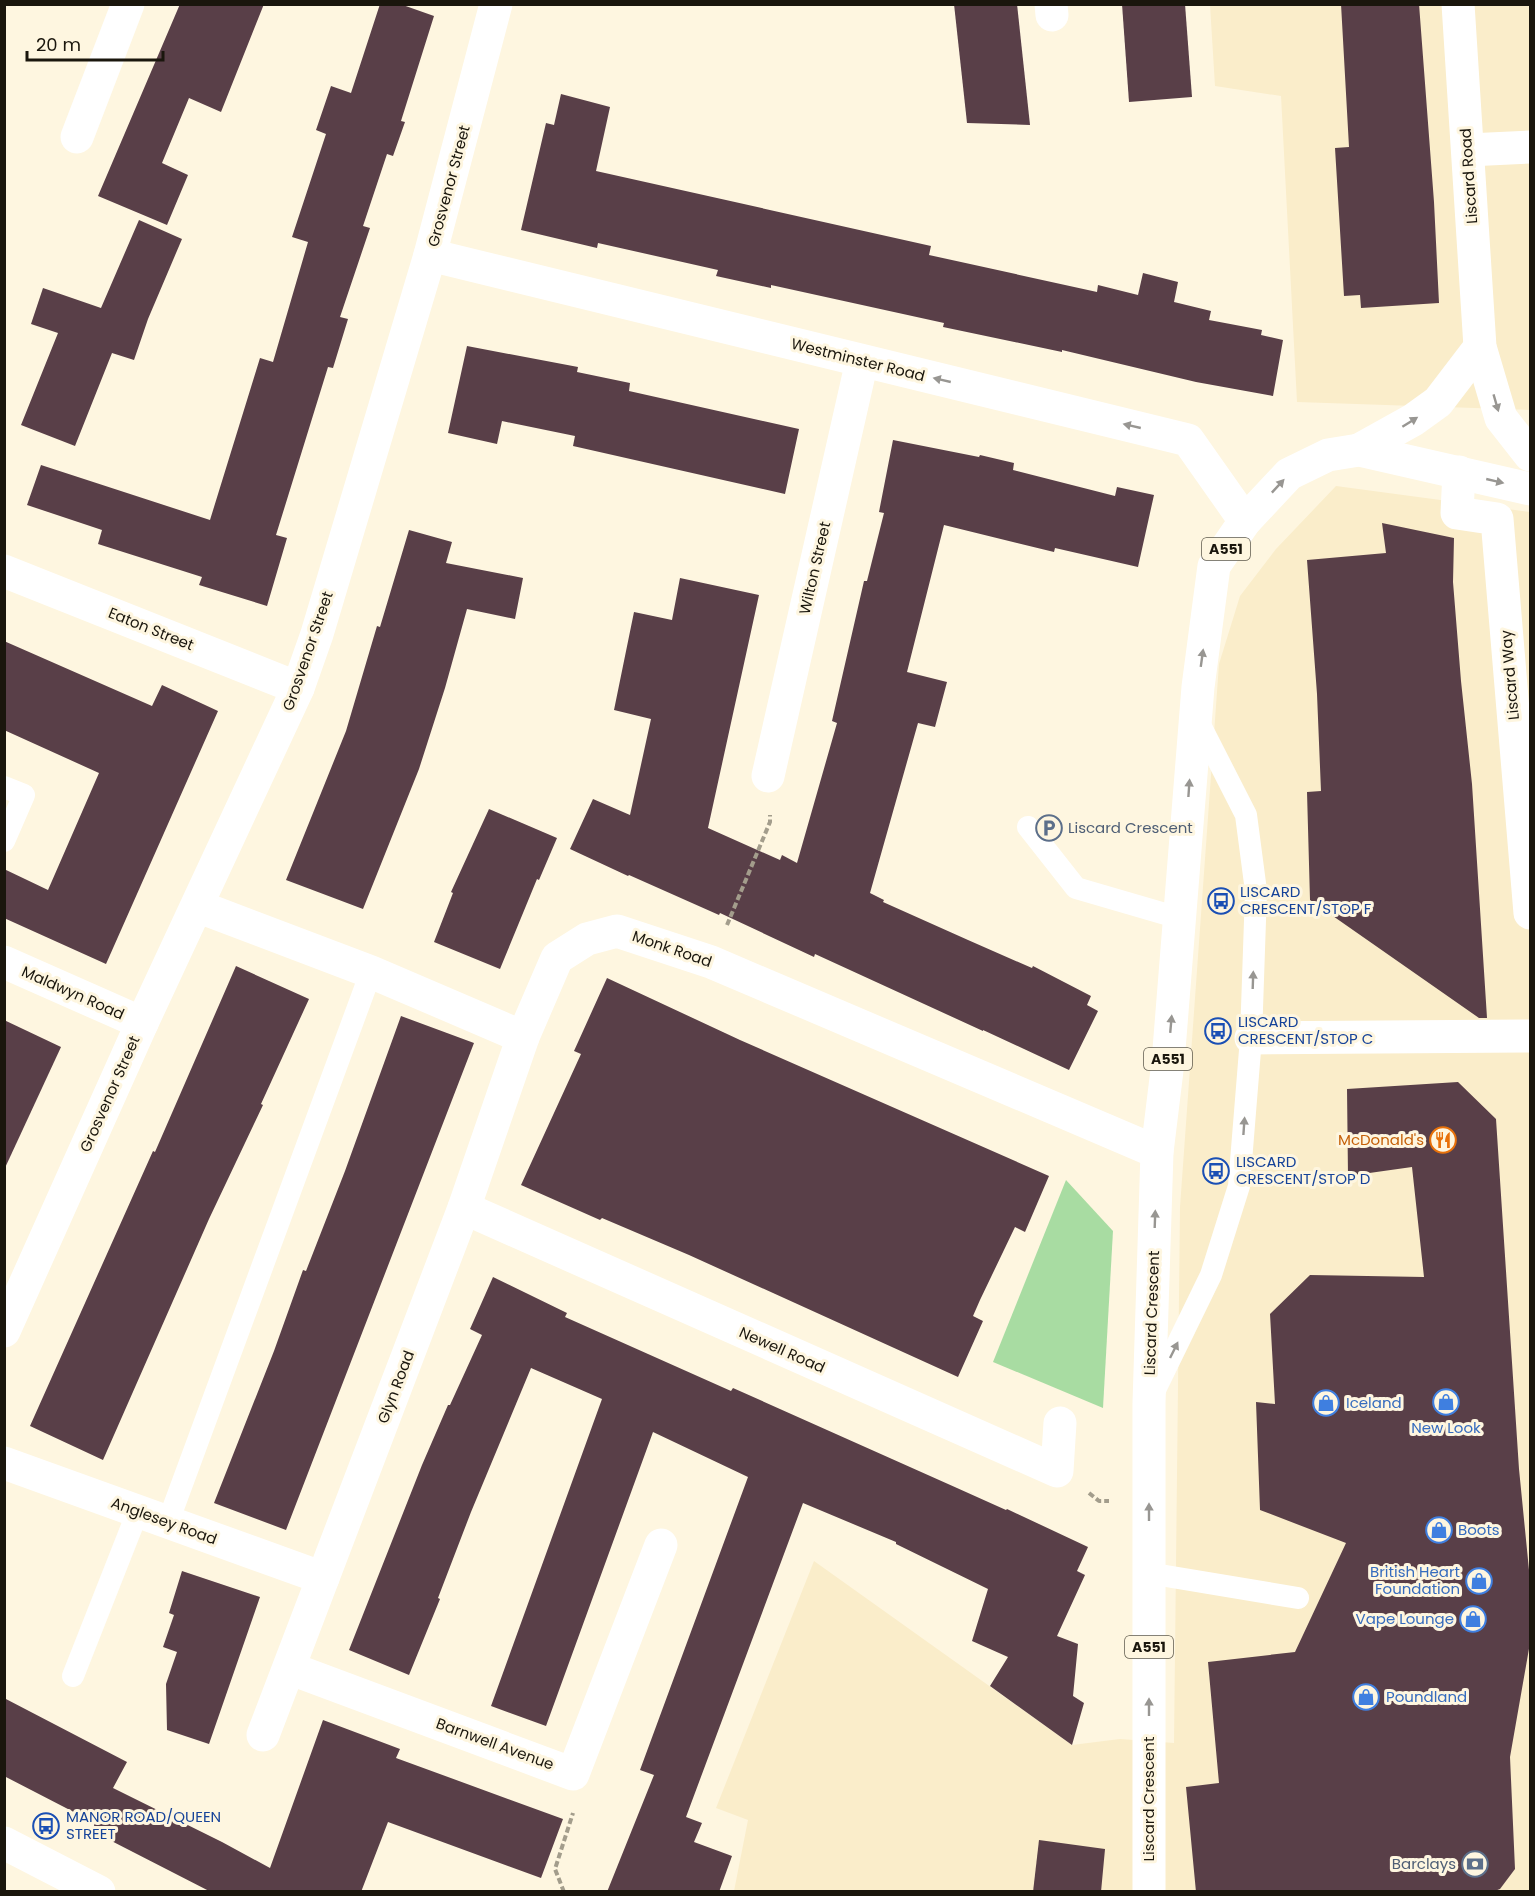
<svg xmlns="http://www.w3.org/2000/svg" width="1535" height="1896" font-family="Poppins,sans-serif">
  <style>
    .built { fill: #faedca }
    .green { fill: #a8dca2 }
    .building { fill: #593f48 }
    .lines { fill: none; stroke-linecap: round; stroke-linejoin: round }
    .path { stroke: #a39d8c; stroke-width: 4; stroke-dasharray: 6 3; stroke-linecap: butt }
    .service { stroke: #fff; stroke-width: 22 }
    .pedestrian { stroke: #fff; stroke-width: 33 }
    .minor { stroke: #fff; stroke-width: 33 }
    .secondary { stroke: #fff; stroke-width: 33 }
    .primary { stroke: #fff; stroke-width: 33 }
    .oneway { fill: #989692 }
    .labels { text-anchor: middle; stroke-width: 6; stroke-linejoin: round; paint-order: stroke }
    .shield { fill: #fef6e0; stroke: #5e594c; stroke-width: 1.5 }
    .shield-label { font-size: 14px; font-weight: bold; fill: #1a160d }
    .street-label { font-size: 15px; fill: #1a160d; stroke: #fef6e0 }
    .service-label { font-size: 15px; fill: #4e5e75; stroke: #fef6e0; text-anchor: start }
    .transit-label { font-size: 15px; fill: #164399; stroke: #fef6e0; text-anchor: start }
    .food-label { font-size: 15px; fill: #c56008; stroke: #fef6e0; text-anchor: end }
    .shop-label { font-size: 15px; fill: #366cbe; stroke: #fef6e0; text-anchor: start }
  </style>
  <rect width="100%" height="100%" fill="#fef6e0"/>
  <!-- built -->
  <g class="built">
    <path d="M1210 5H1530V410L1297 402 1281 96 1215 86Z"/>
    <path d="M1336 486 1530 512V1891H734L748 1820 716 1808 814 1561 1072 1745 1120 1739 1174 1743 1180 1207 1219 664 1240 596 1276 549Z"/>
  </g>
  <!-- green -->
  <path class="green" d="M1066 1180 1113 1231 1103 1408 993 1362Z"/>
  <!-- building -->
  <g class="building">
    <path d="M180 4H264L221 112 189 98 162 163 188 175 167 225 98 196Z"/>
    <path d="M380 4H400L434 16 401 121 405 122 393 156 387 154 363 226 370 228 340 317 348 319 333 368 328 367 276 535 287 538 267 606 199 585 202 577 98 544 102 530 27 505 41 465 210 520 260 358 273 362 308 242 292 237 326 134 316 130 331 86 351 93Z"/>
    <path d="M954 4H1017L1030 125 967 123Z"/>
    <path d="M1122 4H1185L1192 97 1129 102Z"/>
    <path d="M1341 4H1419L1434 202 1439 303 1361 308 1360 295 1344 296 1335 148 1349 147Z"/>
    <path d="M561 94 610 107 596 171 931 246 929 255 1097 292 1098 285 1138 295 1143 273 1178 282 1174 302 1211 311 1209 320 1262 330 1261 335 1283 340 1273 396 1196 382 1062 350V352L943 327 944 323 771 285V288L716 276 718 270 598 243 597 248 521 230 546 123 554 125Z"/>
    <path d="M139 220 182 239 148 319 134 360 112 353 75 446 21 425 58 333 31 324 43 288 101 308Z"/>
    <path d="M467 346 578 367 577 372 630 383 629 391 799 429 785 494 573 446 575 436 502 421 497 444 448 433Z"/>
    <path d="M893 440 979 457 980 455 1014 463 1013 470 1115 496 1117 487 1154 495 1138 567 1055 548 1054 552 944 525 907 672 947 682 935 727 918 723 870 893 884 900 883 902 968 940 1032 968 1033 966 1091 996 1087 1005 1098 1011 1069 1070 983 1030V1031L815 954 814 957 720 913 719 915 629 875 628 876 570 849 593 799 630 815 651 719 614 710 634 612 672 620 680 578 759 595 708 828 780 860 782 855 797 863 837 723 832 721 864 581H867L884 513 879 512Z"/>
    <path d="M1382 523 1454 538 1453 582 1461 681 1472 784 1487 1018H1479L1310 900 1307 792 1321 791 1317 694 1307 560 1386 553Z"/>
    <path d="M409 530 452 542 446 563 523 578 515 619 467 609 445 688 419 769 363 909 286 880 346 731 377 626 380 627Z"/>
    <path d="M4 641 152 706 162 685 218 711 106 964 4 918V869L48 890 99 773 4 730Z"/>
    <path d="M489 809 557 838 539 880 537 879 500 969 434 942 453 893 451 892Z"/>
    <path d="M236 966 309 999 261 1104 263 1105 209 1219 103 1460 30 1426 153 1151 155 1152Z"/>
    <path d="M607 978 740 1040 1049 1176 1025 1232 1015 1227 980 1300 973 1316 983 1321 958 1377 689 1255 602 1218 600 1220 521 1185 581 1054 574 1051Z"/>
    <path d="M401 1016 474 1043 286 1530 214 1503 274 1351 303 1270 306 1271 345 1171Z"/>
    <path d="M4 1020 61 1047 4 1170Z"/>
    <path d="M1458 1082 1496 1119 1519 1469 1530 1580V1643L1510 1757 1515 1869 1500 1889 1492 1892H1196L1186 1787 1219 1783 1208 1662 1295 1652 1346 1543 1260 1510 1256 1402 1275 1404 1270 1314 1310 1275 1424 1277 1412 1167 1348 1176 1347 1089Z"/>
    <path d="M493 1277 567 1313 565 1317 731 1391 733 1388 957 1488 1006 1510 1007 1509 1088 1547 1077 1571 1085 1575 1057 1636 1078 1644 1073 1696 1084 1703 1072 1745 990 1686 1008 1657 972 1641 988 1589 896 1544V1542L803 1503 686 1817 702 1823 694 1842 732 1856 719 1892H607L654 1775 640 1770 748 1477 653 1432 546 1726 491 1706 602 1399 531 1368 471 1512 438 1598 440 1599 409 1675 349 1650 422 1465 448 1405H450L482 1335 470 1329Z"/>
    <path d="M182 1571 260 1597 209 1744 167 1730 166 1684 177 1652 163 1647 174 1615 169 1613Z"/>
    <path d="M4 1698 127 1762 113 1788 222 1842 270 1868 323 1720 400 1749 396 1758 563 1819 541 1878 388 1822 361 1892H211L92 1831 95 1823 4 1776Z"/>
    <path d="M1039 1840 1105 1849 1101 1892H1033Z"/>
  </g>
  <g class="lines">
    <!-- path -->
    <g class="path">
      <path d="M727 925 770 822V815"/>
      <path d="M1089 1493 1099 1501H1109"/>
      <path d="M564 1892 555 1869 573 1813"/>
    </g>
    <!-- service -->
    <g class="service">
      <path d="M4 787 24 795 4 841"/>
      <path d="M1028 827 1076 888 1179 918"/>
      <path d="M1153 1394 1211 1275 1239 1186 1251 1038 1256 891 1246 815 1197 719"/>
      <path d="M168 1522 371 972"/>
      <path d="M1148 1573 1298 1598"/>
      <path d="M73 1676 138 1511"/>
    </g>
    <!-- pedestrian -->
    <g class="pedestrian">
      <path d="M1459 472 1457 513 1497 519 1530 913"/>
      <path d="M1251 1038 1530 1036"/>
    </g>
    <!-- minor -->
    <g class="minor">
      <path d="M1051 4 1052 15"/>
      <path d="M77 137 128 4"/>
      <path d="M1468 150 1530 147"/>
      <path d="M430 255 1188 440 1245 521"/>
      <path d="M4 571 298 688"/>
      <path d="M768 776 862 361"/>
      <path d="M197 906 371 972 523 1037 557 958 587 939 617 931 711 962 1157 1152"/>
      <path d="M4 962 142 1023"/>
      <path d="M464 1208 1057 1471 1060 1423"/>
      <path d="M4 1331 142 1023 298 688 317 634 430 255 496 4"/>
      <path d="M4 1463 323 1578"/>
      <path d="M289 1668 573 1774 661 1545"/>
      <path d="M263 1735 464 1208 523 1037"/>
    </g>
    <!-- secondary -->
    <path class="secondary" d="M4 1843 99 1892"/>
    <!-- primary -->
    <g class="primary">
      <path d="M1458 4 1480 347 1501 418 1530 455"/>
      <path d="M1359 450 1413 420 1438 402 1480 347"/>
      <path d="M1149 1892V1403L1157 1152 1168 1062 1198 687 1214 566 1245 521 1289 474 1328 455 1359 450 1530 489"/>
    </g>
  </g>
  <!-- one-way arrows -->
  <defs><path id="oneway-solid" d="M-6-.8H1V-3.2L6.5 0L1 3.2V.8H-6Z" transform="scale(1.5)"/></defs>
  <g class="oneway">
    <use href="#oneway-solid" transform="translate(942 380) rotate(-167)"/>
    <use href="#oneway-solid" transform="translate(1496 403) rotate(74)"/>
    <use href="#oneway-solid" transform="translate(1410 422) rotate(-32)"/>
    <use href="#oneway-solid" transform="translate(1132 426) rotate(-167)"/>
    <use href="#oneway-solid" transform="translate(1495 481) rotate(13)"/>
    <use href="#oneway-solid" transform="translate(1278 486) rotate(-47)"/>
    <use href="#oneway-solid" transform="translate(1202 658) rotate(-82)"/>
    <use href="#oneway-solid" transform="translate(1189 788) rotate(-86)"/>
    <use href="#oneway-solid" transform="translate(1253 980) rotate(-88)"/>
    <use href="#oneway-solid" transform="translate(1171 1024) rotate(-85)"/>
    <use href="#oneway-solid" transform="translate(1244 1126) rotate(-86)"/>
    <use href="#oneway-solid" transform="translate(1155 1219) rotate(-88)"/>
    <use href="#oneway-solid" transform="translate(1174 1350) rotate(-64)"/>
    <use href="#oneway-solid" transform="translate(1149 1512) rotate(-90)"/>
    <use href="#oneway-solid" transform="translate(1149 1707) rotate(-90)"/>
  </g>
  <!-- icons -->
  <defs>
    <g id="parking-ring" transform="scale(1.35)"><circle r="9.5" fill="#fef6e0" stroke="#5c6f8a" stroke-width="1.5"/><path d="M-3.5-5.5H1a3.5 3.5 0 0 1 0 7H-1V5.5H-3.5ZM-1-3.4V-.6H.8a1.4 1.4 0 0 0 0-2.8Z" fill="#5c6f8a"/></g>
    <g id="bus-ring" transform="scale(1.35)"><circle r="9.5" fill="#fef6e0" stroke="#1a4fb4" stroke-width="1.5"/><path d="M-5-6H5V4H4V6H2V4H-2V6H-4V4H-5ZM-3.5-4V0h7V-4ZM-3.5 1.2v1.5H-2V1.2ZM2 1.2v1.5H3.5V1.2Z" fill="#1a4fb4"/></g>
    <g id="restaurant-ring" transform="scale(1.35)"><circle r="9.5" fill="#fef6e0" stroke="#e8710a" stroke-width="1.5"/><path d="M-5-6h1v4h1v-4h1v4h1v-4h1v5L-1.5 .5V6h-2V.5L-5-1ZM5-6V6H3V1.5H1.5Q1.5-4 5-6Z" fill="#e8710a"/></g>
    <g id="shop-ring" transform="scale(1.35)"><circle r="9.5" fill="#fef6e0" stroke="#3f7fe0" stroke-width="1.5"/><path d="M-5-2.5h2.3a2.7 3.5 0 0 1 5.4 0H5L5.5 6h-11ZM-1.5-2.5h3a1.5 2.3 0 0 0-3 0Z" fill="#3f7fe0"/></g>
    <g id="bank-ring" transform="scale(1.35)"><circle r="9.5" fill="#fef6e0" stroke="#5c6f8a" stroke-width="1.5"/><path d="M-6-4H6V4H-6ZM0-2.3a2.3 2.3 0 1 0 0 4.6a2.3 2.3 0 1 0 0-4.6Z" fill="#5c6f8a"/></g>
  </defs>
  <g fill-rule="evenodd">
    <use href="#parking-ring" x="1049" y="828"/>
    <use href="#bus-ring" x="1221" y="901"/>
    <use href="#bus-ring" x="1218" y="1031"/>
    <use href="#restaurant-ring" x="1443" y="1140"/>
    <use href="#bus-ring" x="1216" y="1171"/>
    <use href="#shop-ring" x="1446" y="1402"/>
    <use href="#shop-ring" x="1326" y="1403"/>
    <use href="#shop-ring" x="1439" y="1530"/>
    <use href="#shop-ring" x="1479" y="1581"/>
    <use href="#shop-ring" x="1473" y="1619"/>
    <use href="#shop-ring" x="1366" y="1697"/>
    <use href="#bus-ring" x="46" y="1826"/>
    <use href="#bank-ring" x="1475" y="1864"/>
  </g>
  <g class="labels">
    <!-- shield labels -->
    <g class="shield">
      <rect x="1202" y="538" width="48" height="22" rx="4.5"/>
      <rect x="1144" y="1048" width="48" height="22" rx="4.5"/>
      <rect x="1125" y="1636" width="48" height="22" rx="4.5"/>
    </g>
    <g class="shield-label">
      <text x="1226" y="554">A551</text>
      <text x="1168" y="1064">A551</text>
      <text x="1149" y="1652">A551</text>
    </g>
    <!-- street labels -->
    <g class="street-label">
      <text transform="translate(1469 176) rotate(-94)" y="5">Liscard Road</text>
      <text transform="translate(449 186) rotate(-75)" y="5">Grosvenor Street</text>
      <text transform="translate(858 360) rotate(14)" y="5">Westminster Road</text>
      <text transform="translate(815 568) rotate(-77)" y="5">Wilton Street</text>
      <text transform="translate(151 629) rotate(22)" y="5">Eaton Street</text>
      <text transform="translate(308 651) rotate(-71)" y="5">Grosvenor Street</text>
      <text transform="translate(1510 675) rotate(-95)" y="5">Liscard Way</text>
      <text transform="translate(672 949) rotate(19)" y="5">Monk Road</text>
      <text transform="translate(73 993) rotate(24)" y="5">Maldwyn Road</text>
      <text transform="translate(110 1094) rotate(-66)" y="5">Grosvenor Street</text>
      <text transform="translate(1152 1313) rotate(-88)" y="5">Liscard Crescent</text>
      <text transform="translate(782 1350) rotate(24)" y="5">Newell Road</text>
      <text transform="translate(396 1387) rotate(-69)" y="5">Glyn Road</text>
      <text transform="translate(164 1521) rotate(20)" y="5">Anglesey Road</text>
      <text transform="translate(495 1744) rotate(20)" y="5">Barnwell Avenue</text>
      <text transform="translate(1149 1799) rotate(-90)" y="5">Liscard Crescent</text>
    </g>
    <!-- service labels -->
    <g class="service-label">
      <text x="1068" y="833">Liscard Crescent</text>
      <text x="1456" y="1869" text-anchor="end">Barclays</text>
    </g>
    <!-- transit labels -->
    <g class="transit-label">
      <text x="1240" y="897">LISCARD<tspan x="1240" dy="17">CRESCENT/STOP F</tspan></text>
      <text x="1238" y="1027">LISCARD<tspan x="1238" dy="17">CRESCENT/STOP C</tspan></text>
      <text x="1236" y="1167">LISCARD<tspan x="1236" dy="17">CRESCENT/STOP D</tspan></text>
      <text x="66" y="1822">MANOR ROAD/QUEEN<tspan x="66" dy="17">STREET</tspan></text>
    </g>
    <!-- food labels -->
    <g class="food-label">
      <text x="1424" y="1145">McDonald's</text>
    </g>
    <!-- shop labels -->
    <g class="shop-label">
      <text x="1346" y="1408">Iceland</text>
      <text x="1446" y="1433" text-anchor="middle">New Look</text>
      <text x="1458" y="1535">Boots</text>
      <text x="1460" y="1577" text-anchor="end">British Heart<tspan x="1460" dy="17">Foundation</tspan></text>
      <text x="1454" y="1624" text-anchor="end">Vape Lounge</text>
      <text x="1386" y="1702">Poundland</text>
    </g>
  </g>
  <!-- border -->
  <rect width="1535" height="1896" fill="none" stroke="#1a160d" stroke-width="12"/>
  <!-- scale -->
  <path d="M27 51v9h136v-9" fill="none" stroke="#1a160d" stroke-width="3"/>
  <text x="36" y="51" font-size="18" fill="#1a160d" stroke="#fef6e0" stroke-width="4.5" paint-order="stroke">20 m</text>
</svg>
